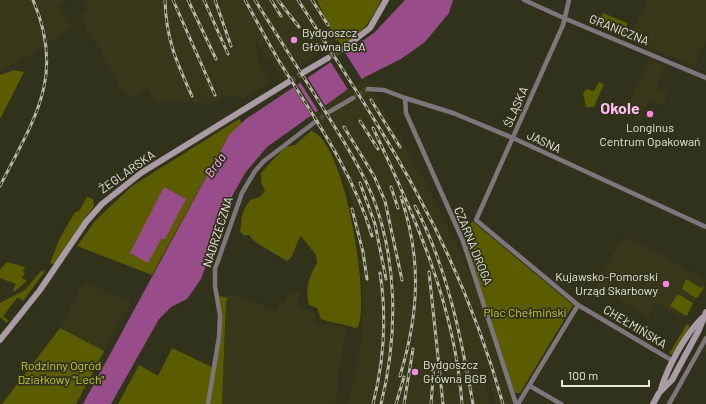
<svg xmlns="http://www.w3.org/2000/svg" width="706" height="404" font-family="Barlow,sans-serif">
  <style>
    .built { fill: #37381a }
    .green { fill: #5b5c00 }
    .water { fill: #984c8a }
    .pier { fill: #31321c }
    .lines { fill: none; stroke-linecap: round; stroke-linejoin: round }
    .street-tunnel { stroke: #4c4d38; stroke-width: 4.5; stroke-dasharray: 4.5 2; stroke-linecap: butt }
    .secondary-tunnel { stroke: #4c4d38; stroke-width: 6; stroke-dasharray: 6 3; stroke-linecap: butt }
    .street { stroke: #7f757c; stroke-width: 4.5 }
    .secondary { stroke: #ab9ba7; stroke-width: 6 }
    .rail-casing { stroke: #b7b8a8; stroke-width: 3 }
    .rail { stroke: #31321c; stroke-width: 1.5; stroke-dasharray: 4.5; stroke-linecap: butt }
    .poi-dot { fill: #fb86e5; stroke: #31321c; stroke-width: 1.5 }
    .labels { text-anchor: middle; stroke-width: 3.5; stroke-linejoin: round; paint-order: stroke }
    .street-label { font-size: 12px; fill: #e6e7d9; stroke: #31321c }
    .poi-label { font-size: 12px; fill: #e6e7d9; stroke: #31321c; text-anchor: start }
    .park-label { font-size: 12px; fill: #c5c838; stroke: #31321c }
    .water-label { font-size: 13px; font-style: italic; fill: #fcaaea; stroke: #31321c }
    .district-label { font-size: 16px; font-weight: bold; fill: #ffbdf0; stroke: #31321c }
  </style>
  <rect width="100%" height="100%" fill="#31321c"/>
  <!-- built -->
  <g class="built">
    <path d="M0 0H66L60 7 72 27 44 46 0 71Z"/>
    <path d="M84 0H317L336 41 284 79 256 41V58L271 81 244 98 224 96 208 104 182 100 155 102 148 88 132 98 124 92 102 55 103 51 96 44 79 15 87 10 82 1Z"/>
    <path d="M647 0H706V39L694 66 630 39Z"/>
    <path d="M648 60 665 67 657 88 668 93 662 106 649 100 639 122 624 115Z"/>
    <path d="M365 77 424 180 469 271 504 363 516 404H495L485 367 474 371 480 370 491 404H347L360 351 363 310 362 265 358 231 350 195 337 164 326 139 309 117Z"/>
    <path d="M624 237 654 251 706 280 685 319 656 302 648 317 594 284Z"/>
    <path d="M85 283 131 302 104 351 60 328 83 284Z"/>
    <path d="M289 292H300L298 308 315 312 314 324 346 327 335 404H222L227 294 243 297 276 311 280 301 285 303Z"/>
  </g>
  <!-- green -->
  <g class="green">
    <path d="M317 0H381C373 19 360 36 342 46L338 40 336 41Z"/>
    <path d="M603 13 627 23V36L626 37 597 25Z"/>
    <path d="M14 70 24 72 0 119V75Z"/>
    <path d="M599 82 604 84 594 107H586L583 94 586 89 594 91Z"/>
    <path d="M239 119 242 123 229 135 152 275 77 246 96 220 132 186Z"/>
    <path d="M311 131C345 140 370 297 358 327L355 328C344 323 332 324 321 319L317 308 309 305C305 289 309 276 317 263L316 255 301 236C295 244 295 256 287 261L255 242 249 235H243L240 231C243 215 240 215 250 200L260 197 265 191 261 182V173L285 147 295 145Z"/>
    <path d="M87 197 93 199 94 206 77 229 56 262 54 264 50 263 60 238 75 212 79 211Z"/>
    <path d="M472 221 573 305 520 393H515L463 241Z"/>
    <path d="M7 262 25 267 23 271 25 273 22 278 27 281 26 282 15 291 9 288 13 290 16 284 0 278V270Z"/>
    <path d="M44 270 45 271 23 301 18 297 3 316 9 321 23 304 7 323 0 317V303L25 290 40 272Z"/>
    <path d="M686 279 701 288 705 286 698 297 696 298 682 289Z"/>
    <path d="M678 294 693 303 687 316 670 306Z"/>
    <path d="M216 295 228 298 226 302 222 404H118L139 365 158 376 172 348 214 368 219 317Z"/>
    <path d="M687 324 689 325V328L675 352 670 355 669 354Z"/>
    <path d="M60 328 104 351 76 404H2Z"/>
  </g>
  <!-- water -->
  <g class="water">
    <path d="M405 0H453L449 13 425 42 401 59 365 77 267 147 245 173 230 200 201 279 187 299 171 307 159 319 111 404H83L229 135 246 119 374 33Z"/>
    <path d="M164 187 186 199 165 239H161L148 263 130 253Z"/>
  </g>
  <!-- pier -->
  <g class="pier">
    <path d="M344 51 363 81 349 91 330 61Z"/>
    <path d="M307 77 326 107 319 112 300 82Z"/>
    <path d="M297 84 316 114 312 117 293 87Z"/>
  </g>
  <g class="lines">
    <!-- street-tunnel -->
    <g class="street-tunnel">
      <path d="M353 98 368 89"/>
      <path d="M315 122 329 112"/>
    </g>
    <!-- secondary-tunnel -->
    <g class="secondary-tunnel">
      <path d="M328 58 343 49"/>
      <path d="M290 81 304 72"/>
    </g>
    <!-- street -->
    <g class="street">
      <path d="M524 0 566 19 706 78"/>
      <path d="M569 0 563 25 476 220 578 305 673 361"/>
      <path d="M368 89 384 90 405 98 453 113 513 138 706 227"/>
      <path d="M405 98 406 113 463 241 516 404"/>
      <path d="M329 112 353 98"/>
      <path d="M530 386 561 404"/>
      <path d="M208 404 219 337 220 316 215 286V269L242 193 255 171 264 161 315 122"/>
      <path d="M518 404 578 305"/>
      <path d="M669 404 706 338"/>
    </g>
    <!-- secondary -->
    <g class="secondary">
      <path d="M343 49 370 28 386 0"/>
      <path d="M304 72 328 58"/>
      <path d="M0 340 40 290 86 222 102 204 141 173 290 81"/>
      <path d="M661 389C668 366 685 335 702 318"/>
      <path d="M653 404 659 393 672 380 680 365 699 330 706 312"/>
    </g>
    <!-- rail casing -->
    <g class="rail-casing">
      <g id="rail">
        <path d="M165 0C166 39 176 61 192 96"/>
        <path d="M173 0 215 95"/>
        <path d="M188 0 216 59"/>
        <path d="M204 0 228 54"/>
        <path d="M215 0 231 46"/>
        <path d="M245 0C258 23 270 47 284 69 318 123 354 175 372 236"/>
        <path d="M255 0C278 36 300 72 323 108 340 136 359 164 372 195 398 261 398 336 381 404"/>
        <path d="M271 0 281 16"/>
        <path d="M278 0 299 27"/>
        <path d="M298 0C340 66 384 131 420 199 455 264 483 333 503 404"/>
        <path d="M312 0 328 25"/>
        <path d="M371 100 400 147"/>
        <path d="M360 121 378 149"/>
        <path d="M344 127 374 176 385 201 402 280"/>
        <path d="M373 128C415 216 455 305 462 404"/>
        <path d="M360 183 375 224 386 279"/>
        <path d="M0 186C34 119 66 76 33 0"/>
        <path d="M391 187 398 208"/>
        <path d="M415 206C447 267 461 336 473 404"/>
        <path d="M352 209 363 252 367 279"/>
        <path d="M429 272 443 404"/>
        <path d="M400 376C419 313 422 260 401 197"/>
        <path d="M373 404C384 361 387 317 380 273"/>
        <path d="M396 404 404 377"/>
        <path d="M404 404 413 349"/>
        <path d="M431 404 434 366"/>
      </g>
    </g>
    <!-- rail -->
    <use href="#rail" class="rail"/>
  </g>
  <!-- markers -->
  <g class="poi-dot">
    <circle cx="294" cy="40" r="4"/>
    <circle cx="650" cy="114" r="4"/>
    <circle cx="666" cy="284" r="4"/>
    <circle cx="415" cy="372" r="4"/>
  </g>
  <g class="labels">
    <!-- street labels -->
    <g class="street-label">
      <text transform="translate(619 30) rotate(22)" y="4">GRANICZNA</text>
      <text transform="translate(516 107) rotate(-66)" y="4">ŚLĄSKA</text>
      <text transform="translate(544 142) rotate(25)" y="4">JASNA</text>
      <text transform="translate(127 172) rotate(-35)" y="4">ŻEGLARSKA</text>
      <text transform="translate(218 232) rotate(-72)" y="4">NADRZECZNA</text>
      <text transform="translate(473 246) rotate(68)" y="4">CZARNA DROGA</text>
      <text transform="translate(635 327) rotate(31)" y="4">CHEŁMIŃSKA</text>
    </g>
    <!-- poi labels -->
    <g class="poi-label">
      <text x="302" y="37">Bydgoszcz<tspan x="302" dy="14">Główna BGA</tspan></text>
      <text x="650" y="132" text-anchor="middle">Longinus<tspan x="650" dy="14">Centrum Opakowań</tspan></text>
      <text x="658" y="281" text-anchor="end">Kujawsko-Pomorski<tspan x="658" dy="14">Urząd Skarbowy</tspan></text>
      <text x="423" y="369">Bydgoszcz<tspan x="423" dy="14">Główna BGB</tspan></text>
    </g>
    <!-- park labels -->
    <g class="park-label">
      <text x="525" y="317">Plac Chełmiński</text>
      <text x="61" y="370">Rodzinny Ogród<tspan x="61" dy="14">Działkowy "Lech"</tspan></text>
    </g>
    <!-- water labels -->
    <g class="water-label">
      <text transform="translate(215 165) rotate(-55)" y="5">Brda</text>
    </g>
    <!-- district labels -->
    <g class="district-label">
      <text x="620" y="114">Okole</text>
    </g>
  </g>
  <!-- scale -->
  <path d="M562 380v6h87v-6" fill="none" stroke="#e6e7d9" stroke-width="2"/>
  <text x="568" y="380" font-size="12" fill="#e6e7d9" stroke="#31321c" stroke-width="3" paint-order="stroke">100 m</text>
</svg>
